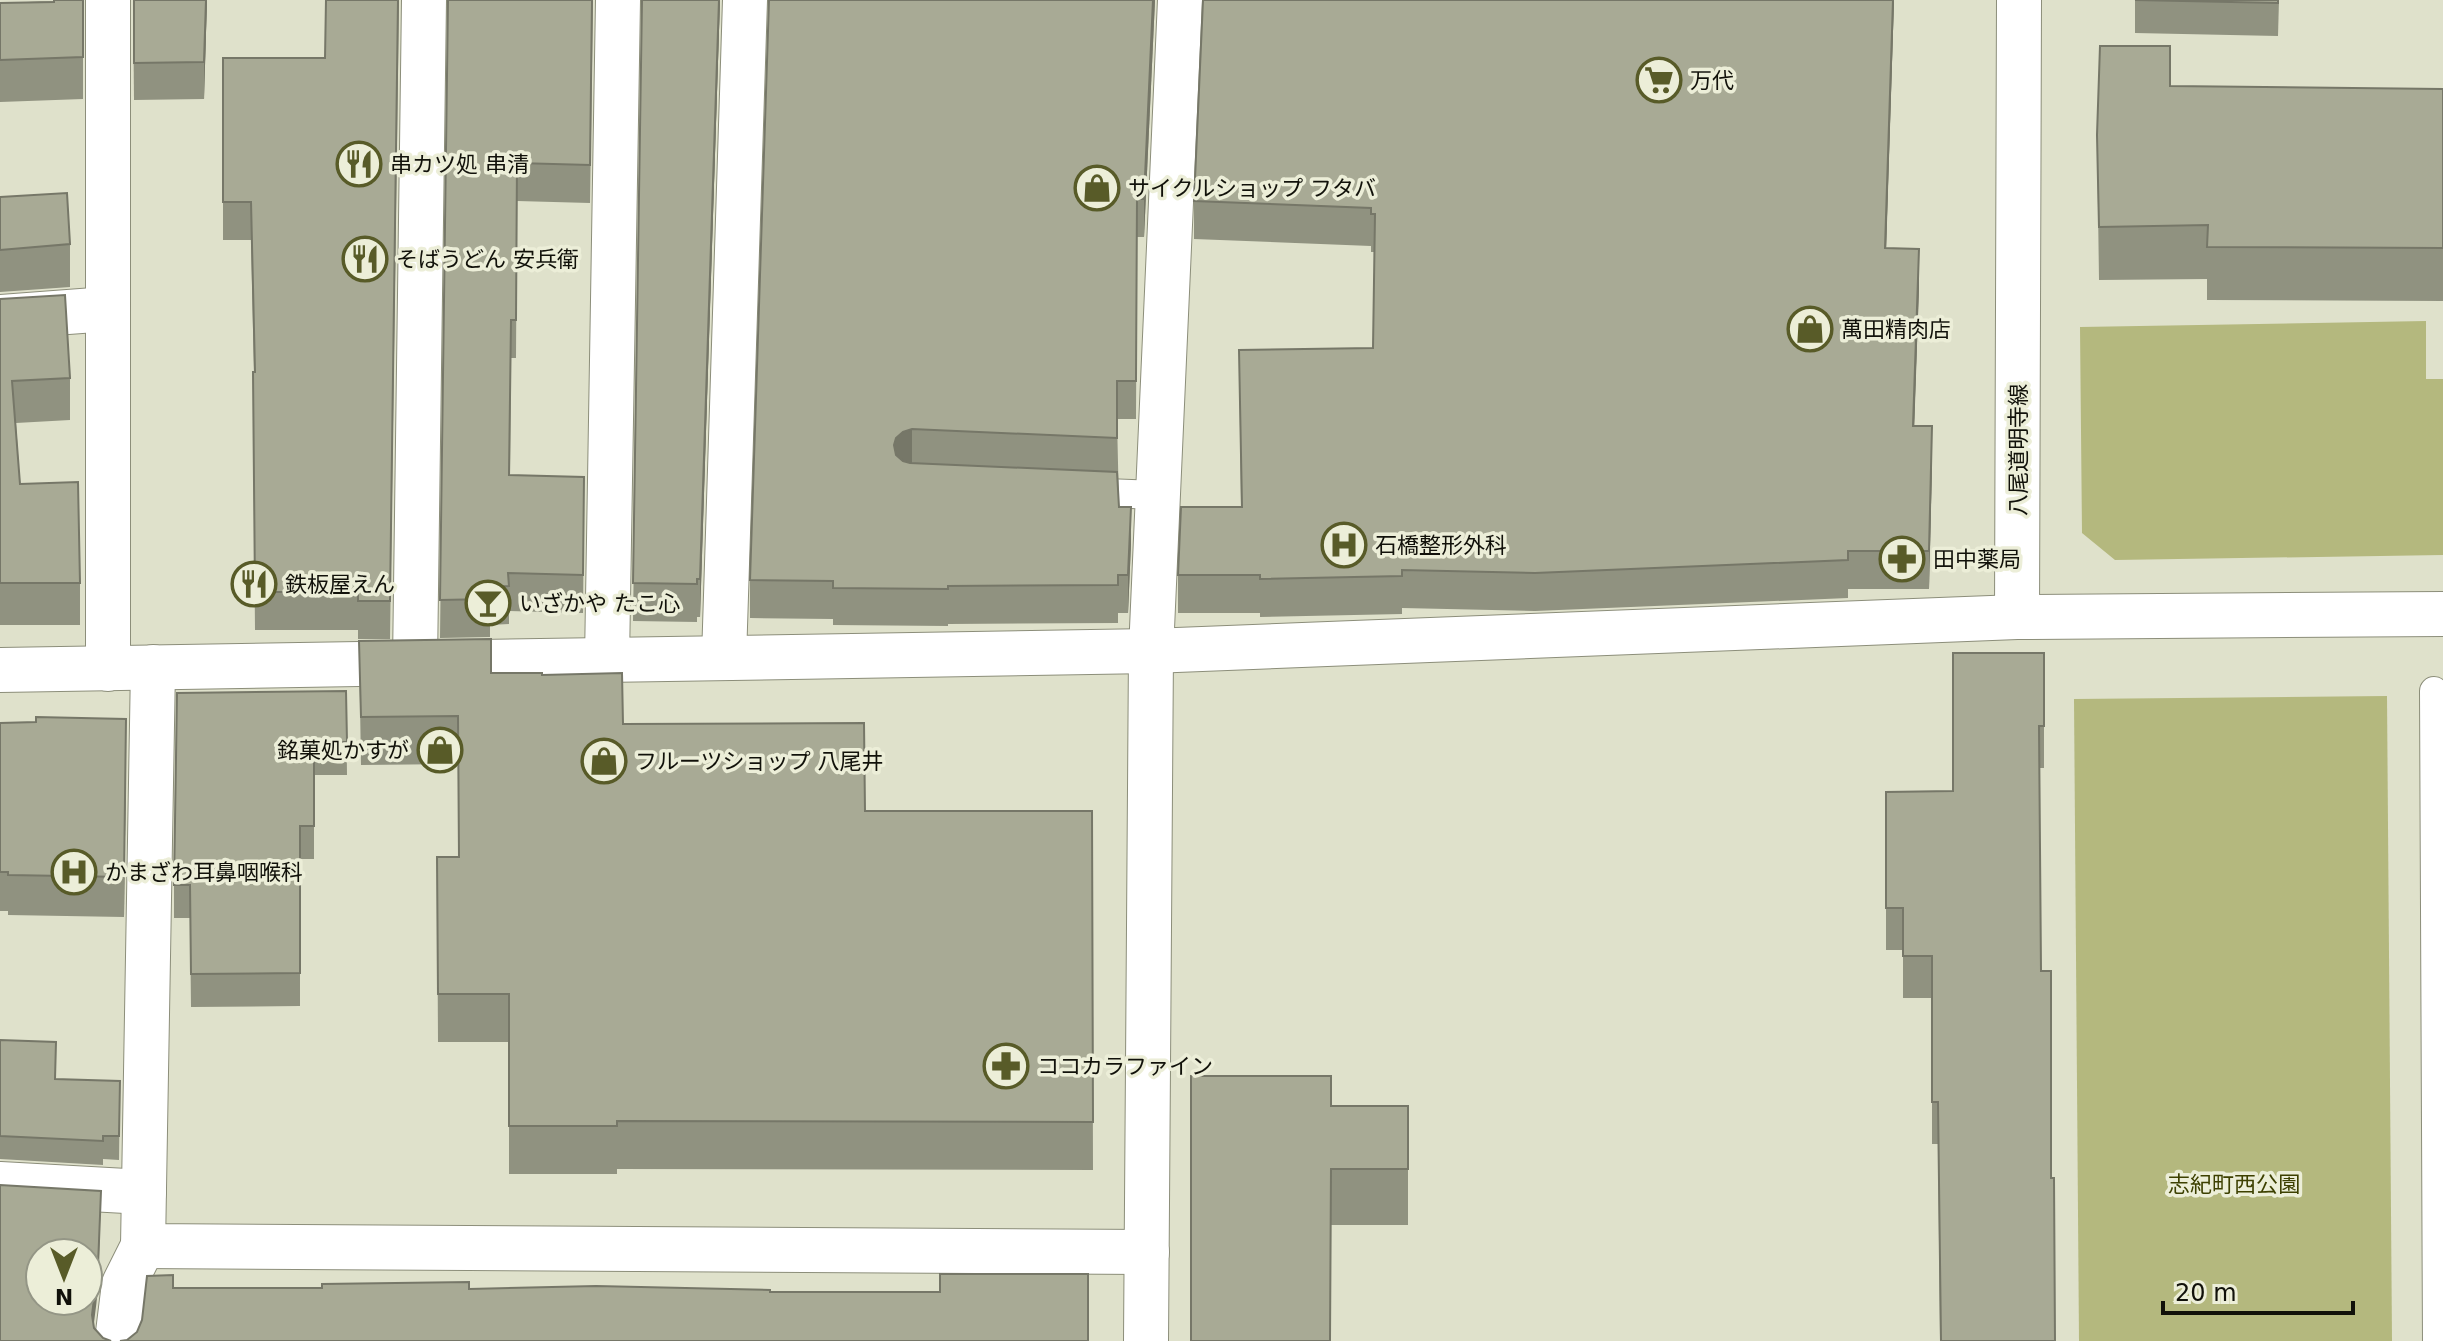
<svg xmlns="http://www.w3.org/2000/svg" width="2443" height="1341" font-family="'DejaVu Sans','Noto Sans JP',sans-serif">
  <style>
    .green { fill: #b4b87e }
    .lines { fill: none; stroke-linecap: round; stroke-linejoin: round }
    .lane-casing { stroke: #8c8e7a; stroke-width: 30 }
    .street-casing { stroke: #8c8e7a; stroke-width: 46 }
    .secondary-casing { stroke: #8c8e7a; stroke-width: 46 }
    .lane { stroke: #fff; stroke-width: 28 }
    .street { stroke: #fff; stroke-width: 44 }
    .secondary { stroke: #fff; stroke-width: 44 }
    .wall { fill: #909280 }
    .shaded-wall { fill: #767768 }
    .building { fill: #a8aa95; stroke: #767768; stroke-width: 2; fill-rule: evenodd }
    .labels { text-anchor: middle; stroke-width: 7; stroke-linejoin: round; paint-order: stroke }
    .poi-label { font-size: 22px; fill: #11110a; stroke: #eceed8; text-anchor: start }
    .street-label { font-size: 22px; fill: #11110a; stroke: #eceed8 }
    .park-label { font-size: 22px; fill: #3d4000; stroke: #eceed8 }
  </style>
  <rect width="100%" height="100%" fill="#dfe1cb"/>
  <!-- green -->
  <g class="green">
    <path d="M2426 321V379H2443V555L2115 560 2082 533 2080 327Z"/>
    <path d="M2387 696 2392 1341H2079L2074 699Z"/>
  </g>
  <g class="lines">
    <!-- lane casing -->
    <g class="lane-casing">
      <g id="lane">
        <path d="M1080 492 1157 495"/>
        <path d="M2434 691 2437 1341"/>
      </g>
    </g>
    <!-- street casing -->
    <g class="street-casing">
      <g id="street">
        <path d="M108 0V669"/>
        <path d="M0 317 108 309"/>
        <path d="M724 658 745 0"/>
        <path d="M607 660 618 0"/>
        <path d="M415 663 424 0"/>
        <path d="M153 667 143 1246 1147 1252"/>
        <path d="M0 1184 144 1192"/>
        <path d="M117 1341 124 1284 143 1246"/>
        <path d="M1146 1341 1151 651 1180 0"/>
      </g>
    </g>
    <!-- secondary casing -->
    <g class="secondary-casing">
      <g id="secondary">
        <path d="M2017 617 2019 0"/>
        <path d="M0 670 1151 651 2017 617 2443 614"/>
      </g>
    </g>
    <!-- lane -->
    <use href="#lane" class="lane"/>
    <!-- street -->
    <use href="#street" class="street"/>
    <!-- secondary -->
    <use href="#secondary" class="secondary"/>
  </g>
  <!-- wall -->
  <g class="wall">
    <path d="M83 0V99L0 102V3Z"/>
    <path d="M133 0H207L204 99 134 100Z"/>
    <path d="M399 0 390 639H358V630H255L253 410 254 372 251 240H223V58H325Z"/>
    <path d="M448 0H593L590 203 517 201 516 358H511L510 476 584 515 583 613 509 611V624L490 625V637L440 638Z"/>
    <path d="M642 0H720L700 617H697V622L633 621Z"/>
    <path d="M769 0H1155L1144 237H1137L1136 416V419H1117L1119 507 1131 544 1128 613H1118V623L948 624V626L833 625V619L750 618V580Z"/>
    <path d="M1894 0 1886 248 1919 287 1914 426 1932 463 1929 589H1848V598L1535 611 1402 608V614L1260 617V613H1178V575L1241 507 1239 350 1373 348 1375 252H1371V246L1194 239V201Z"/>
    <path d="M2135 0H2279L2278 36 2135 33Z"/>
    <path d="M2170 86 2443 89V301L2207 300V279L2099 280 2097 135Z"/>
    <path d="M0 197 70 244V287L0 292Z"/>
    <path d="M0 299 70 378V420L16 423 20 484 80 583V625H0Z"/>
    <path d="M359 641 491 673 542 675 623 724 865 811H1092L1093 1170 617 1169V1174H509V1042H438L437 857H459L458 764 361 765Z"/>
    <path d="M2044 653V768H2039L2041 971 2051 1178 2055 1341H1940L1938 1144H1932V998H1903V950H1886V792L1953 791Z"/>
    <path d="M346 691 347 775H314V859H300V1006L191 1007 190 918H174V885Z"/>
    <path d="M0 723 126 759 124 917 8 915V911H0Z"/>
    <path d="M0 1040 56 1079 120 1081 119 1160 103 1159V1165L0 1159Z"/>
    <rect x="1331" y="1106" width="77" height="119"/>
  </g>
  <!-- shaded-wall -->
  <g class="shaded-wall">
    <path d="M206 0H207L204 99V62Z"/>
    <path d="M719 0H720L700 617V579Z"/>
    <path d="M1153 0H1155L1144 237V199Z"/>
    <path d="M1893 0H1894L1885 286V248Z"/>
    <path d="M1919 249V287L1913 463V426Z"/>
    <path d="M1932 426V463L1929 589V551Z"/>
    <path d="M912 429V467L896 476 894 445 896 438 903 432Z"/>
    <path d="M1131 507V544L1128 613V575Z"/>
    <path d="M126 719V759L124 917V877Z"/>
    <path d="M101 1191 98 1290 92 1339V1315Z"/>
  </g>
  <!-- building -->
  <g class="building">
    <path d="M54 0H83V57L0 60V3L54 2Z"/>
    <path d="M134 0H206L204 62 134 63Z"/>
    <path d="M326 0H398L390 601H358V592H255L253 372H255L251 202H223V58H325Z"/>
    <path d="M448 0H592L590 165 517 163 516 320H511L509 475 584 477 583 575 508 573 509 586 489 587 490 599 440 600Z"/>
    <path d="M642 0H719L700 579H697V584L633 583Z"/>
    <path d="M769 0H1153L1144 199H1137L1136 378V381H1117V438L912 429 903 432 896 438 894 445 896 455 903 461 910 463 1117 472 1119 507H1131L1128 575H1118V585L948 586V589L833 588V581L750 580Z"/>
    <path d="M1203 0H1893L1885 248 1919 249 1913 426H1932L1929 551H1848V560L1535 573 1402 570V576L1260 579V575H1178L1181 507H1242L1239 350 1373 348 1375 214H1371V208L1194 201Z"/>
    <path d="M2135 0H2278V3Z"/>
    <path d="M2100 46H2170V86L2443 89V248L2207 247 2208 225 2099 227 2097 135Z"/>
    <path d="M67 193 70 244 0 250V197Z"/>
    <path d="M65 295 70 378 12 381 20 484 78 482 80 583H0V299Z"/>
    <path d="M491 639V673H542V675L622 673 623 724 864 723 865 811H1092L1093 1122 617 1121V1126H509V994H438L437 857H459L458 716 361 717 359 641Z"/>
    <path d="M1953 653H2044V726H2039L2041 971H2051V1178H2054L2055 1341H1941L1938 1102H1932V956H1903V908H1886V792L1953 791Z"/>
    <path d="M346 691 347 742H314V826H300V973L191 974 190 885H174L177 693Z"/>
    <path d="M36 717 126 719 124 877 8 875V872H0V723L36 722Z"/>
    <path d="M0 1040 56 1042 55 1079 120 1081 119 1136H103V1141L0 1136Z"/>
    <path d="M1191 1076H1331V1106H1408V1169H1331L1330 1341H1191Z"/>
    <path d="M0 1185 101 1191 98 1266 92 1315 94 1328 103 1338 111 1341H0ZM40 1253H88V1301H40Z"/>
    <path d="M940 1274H1088V1341H120L127 1340 137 1332 142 1320 147 1276 173 1275V1288H322V1284L469 1282V1289L596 1286 770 1290V1292H940Z"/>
  </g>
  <!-- icons -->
  <defs>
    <g id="supermarket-ring" transform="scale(2.3)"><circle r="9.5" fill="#eceed8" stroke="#585b28" stroke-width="1.5"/><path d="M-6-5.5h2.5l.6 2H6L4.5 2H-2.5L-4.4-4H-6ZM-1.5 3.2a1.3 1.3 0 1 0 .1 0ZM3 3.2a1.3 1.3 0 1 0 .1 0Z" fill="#585b28"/></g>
    <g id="restaurant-ring" transform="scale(2.3)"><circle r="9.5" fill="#eceed8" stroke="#585b28" stroke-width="1.5"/><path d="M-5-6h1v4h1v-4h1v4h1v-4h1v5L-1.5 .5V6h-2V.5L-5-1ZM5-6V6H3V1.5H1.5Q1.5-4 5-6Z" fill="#585b28"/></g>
    <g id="shop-ring" transform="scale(2.3)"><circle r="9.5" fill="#eceed8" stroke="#585b28" stroke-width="1.5"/><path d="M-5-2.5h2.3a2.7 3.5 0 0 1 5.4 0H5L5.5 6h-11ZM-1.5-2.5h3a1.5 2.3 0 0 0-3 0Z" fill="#585b28"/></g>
    <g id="hospital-ring" transform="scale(2.3)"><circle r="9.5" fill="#eceed8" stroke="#585b28" stroke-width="1.5"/><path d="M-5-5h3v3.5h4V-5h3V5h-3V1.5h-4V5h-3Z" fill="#585b28"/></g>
    <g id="pharmacy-ring" transform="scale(2.3)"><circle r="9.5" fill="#eceed8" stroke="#585b28" stroke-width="1.5"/><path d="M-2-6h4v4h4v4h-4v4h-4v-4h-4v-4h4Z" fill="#585b28"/></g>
    <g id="bar-ring" transform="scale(2.3)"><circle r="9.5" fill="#eceed8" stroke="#585b28" stroke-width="1.5"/><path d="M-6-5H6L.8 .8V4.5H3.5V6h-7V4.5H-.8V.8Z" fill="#585b28"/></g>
  </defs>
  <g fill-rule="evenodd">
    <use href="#supermarket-ring" x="1659" y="80"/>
    <use href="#restaurant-ring" x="359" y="164"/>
    <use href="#shop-ring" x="1097" y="188"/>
    <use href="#restaurant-ring" x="365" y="259"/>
    <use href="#shop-ring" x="1810" y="329"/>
    <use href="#hospital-ring" x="1344" y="545"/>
    <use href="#pharmacy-ring" x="1902" y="559"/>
    <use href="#restaurant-ring" x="254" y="584"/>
    <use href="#bar-ring" x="488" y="603"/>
    <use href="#shop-ring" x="440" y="750"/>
    <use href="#shop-ring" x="604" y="761"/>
    <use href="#hospital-ring" x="74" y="872"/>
    <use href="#pharmacy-ring" x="1006" y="1066"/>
  </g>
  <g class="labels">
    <!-- poi labels -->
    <g class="poi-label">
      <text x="1690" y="88">万代</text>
      <text x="390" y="172">串カツ処 串清</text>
      <text x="1128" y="196">サイクルショップ フタバ</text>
      <text x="396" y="267">そばうどん 安兵衛</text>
      <text x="1841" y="337">萬田精肉店</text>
      <text x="1375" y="553">石橋整形外科</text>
      <text x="1933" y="567">田中薬局</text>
      <text x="285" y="592">鉄板屋えん</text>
      <text x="519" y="611">いざかや たこ心</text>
      <text x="409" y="758" text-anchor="end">銘菓処かすが</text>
      <text x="635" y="769">フルーツショップ 八尾井</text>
      <text x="105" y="880">かまざわ耳鼻咽喉科</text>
      <text x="1037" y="1074">ココカラファイン</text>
    </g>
    <!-- street labels -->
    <g class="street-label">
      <text transform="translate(2018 450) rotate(-90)" y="8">八尾道明寺線</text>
    </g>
    <!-- park labels -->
    <g class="park-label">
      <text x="2234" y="1192">志紀町西公園</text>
    </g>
  </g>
  <!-- north arrow -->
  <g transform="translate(64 1277) rotate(180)"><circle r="38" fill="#eceed8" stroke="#949686" stroke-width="2"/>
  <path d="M0-6L14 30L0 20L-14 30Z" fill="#585b28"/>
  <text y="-12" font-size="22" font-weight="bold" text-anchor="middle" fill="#11110a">N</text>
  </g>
  <!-- scale -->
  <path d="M2163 1301v12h190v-12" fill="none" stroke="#11110a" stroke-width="4"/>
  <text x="2175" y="1301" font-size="24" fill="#11110a" stroke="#eceed8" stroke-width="6" paint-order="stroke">20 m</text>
</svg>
